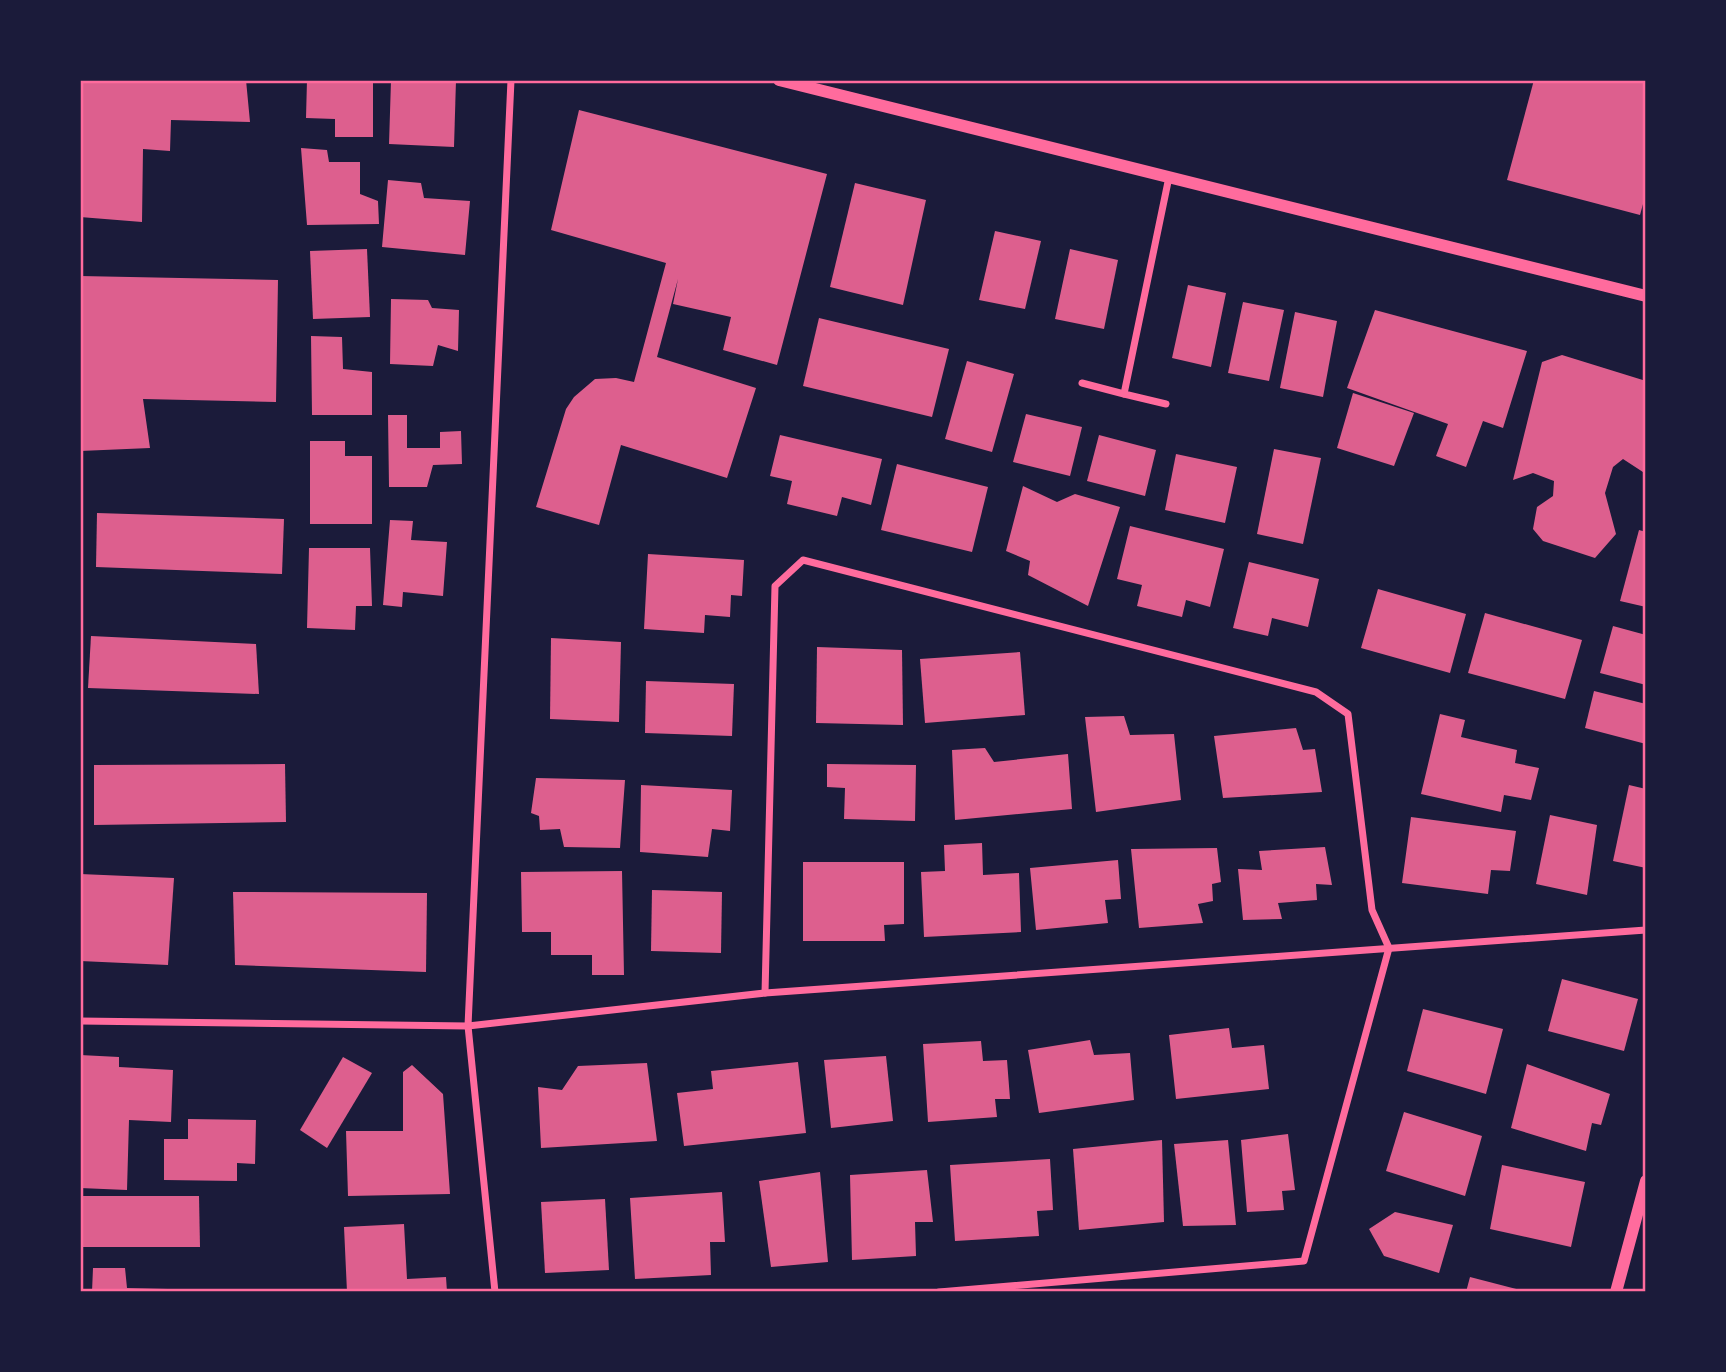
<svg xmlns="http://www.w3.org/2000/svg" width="1726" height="1372" font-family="'PT Sans',sans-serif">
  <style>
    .building { fill: #dd5f8e }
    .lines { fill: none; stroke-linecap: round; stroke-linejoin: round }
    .minor { stroke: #ff6b9d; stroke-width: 7 }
    .tertiary { stroke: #ff6b9d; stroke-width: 12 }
    .neatline { fill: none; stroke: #ff6b9d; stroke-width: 2.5 }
  </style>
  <rect width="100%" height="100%" fill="#1b1b3a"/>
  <!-- building -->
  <g class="building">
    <path d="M80 80H246L250 122 171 120 170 151 143 149 142 222 80 217Z"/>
    <path d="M307 80H373V137H335V119L306 118Z"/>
    <path d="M391 80H456L454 147 389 144Z"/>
    <path d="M1534 80H1646V193L1640 215 1507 180Z"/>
    <path d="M579 110 827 174 777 365 723 350 731 317 673 304 678 279 657 357 756 388 727 478 621 445 599 525 536 507 566 409 574 397 595 379 616 378 634 382 666 263 551 230Z"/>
    <path d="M301 148 327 150 329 162H360V194L378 201 379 224 307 225Z"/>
    <path d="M388 180 421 183 424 198 470 201 465 255 382 247Z"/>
    <path d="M855 183 926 200 903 305 830 287Z"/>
    <path d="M995 231 1041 241 1025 309 979 300Z"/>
    <path d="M367 249 370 317 313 319 310 251Z"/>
    <path d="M1070 249 1118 260 1104 329 1055 319Z"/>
    <path d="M80 276 278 280 276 402 143 399 150 448 80 451Z"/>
    <path d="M1188 285 1226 293 1211 367 1172 358Z"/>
    <path d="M391 299 428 300 432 308 459 310 458 351 438 345 433 366 390 364Z"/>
    <path d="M1243 302 1284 310 1269 381 1228 373Z"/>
    <path d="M1375 310 1527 351 1503 428 1483 421 1466 467 1436 456 1448 424 1347 388Z"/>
    <path d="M1295 312 1337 321 1323 397 1280 388Z"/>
    <path d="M819 318 949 349 932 417 803 386Z"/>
    <path d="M311 336 342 337 343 369 372 372V415H312Z"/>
    <path d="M1562 355 1646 381V474L1623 459 1613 467 1605 493 1616 534 1595 558 1543 541 1533 529 1537 507 1553 496 1554 481 1533 473 1513 480 1542 362Z"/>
    <path d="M967 361 1014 374 992 452 945 439Z"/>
    <path d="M1353 393 1414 413 1394 466 1337 448Z"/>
    <path d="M1026 414 1082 427 1070 476 1013 462Z"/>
    <path d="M388 415H407V448H440V432L461 431 462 464 433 465 427 487H389Z"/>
    <path d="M780 435 882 459 871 505 842 497 837 516 787 504 792 481 770 476Z"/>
    <path d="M1099 435 1156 450 1145 496 1087 481Z"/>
    <path d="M310 441H345V456H372V524H310Z"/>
    <path d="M1274 449 1321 458 1303 544 1257 534Z"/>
    <path d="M1176 454 1237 467 1225 523 1165 510Z"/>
    <path d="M897 464 988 487 972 552 881 530Z"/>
    <path d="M1023 486 1057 502 1075 494 1120 507 1088 606 1028 575 1030 561 1006 551Z"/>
    <path d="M97 513 284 519 282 574 96 567Z"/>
    <path d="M390 520 413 521 411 540 447 542 443 596 403 592 402 607 383 605Z"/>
    <path d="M1130 526 1224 549 1210 607 1186 600 1182 617 1137 606 1142 585 1117 579Z"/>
    <path d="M1639 530 1646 532V607L1620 601Z"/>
    <path d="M309 548H370L372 606H356L355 630 307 628Z"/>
    <path d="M648 554 744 560 742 596 731 595 730 617 705 615 704 633 644 629Z"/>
    <path d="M1249 562 1319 579 1308 627 1272 618 1268 636 1233 628Z"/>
    <path d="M1378 589 1466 614 1450 673 1361 648Z"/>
    <path d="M1485 613 1582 640 1565 699 1468 673Z"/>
    <path d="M1613 626 1646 635V685L1600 673Z"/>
    <path d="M91 636 256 644 259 694 88 688Z"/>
    <path d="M551 638 621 642 619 722 550 719Z"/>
    <path d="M817 647 902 650 903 725 816 723Z"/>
    <path d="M1020 652 1025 715 925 723 920 659Z"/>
    <path d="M646 681 734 684 732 736 645 733Z"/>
    <path d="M1594 691 1646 704V744L1585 728Z"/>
    <path d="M1440 714 1465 720 1461 737 1517 750 1515 763 1539 768 1531 800 1504 795 1501 812 1421 794Z"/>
    <path d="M1124 716 1130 735 1174 734 1181 800 1096 812 1085 717Z"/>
    <path d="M1296 728 1303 750 1315 749 1322 792 1223 798 1214 736Z"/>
    <path d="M985 748 994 762 1068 754 1072 809 955 820 952 750Z"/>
    <path d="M285 764 286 822 94 825V765Z"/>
    <path d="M827 764 916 765 915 821 844 819 845 788 827 787Z"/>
    <path d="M536 778 625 780 620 848 564 847 560 829 540 830 539 816 531 813Z"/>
    <path d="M641 785 732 790 730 831 712 829 708 857 640 852Z"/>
    <path d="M1629 785 1646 789V868L1613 861Z"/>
    <path d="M1550 815 1597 825 1587 895 1536 884Z"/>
    <path d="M1411 817 1516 831 1510 871 1491 870 1488 894 1402 883Z"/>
    <path d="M982 843 983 875 1019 873 1021 932 924 937 921 872 945 871 944 845Z"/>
    <path d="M1325 847 1332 885 1316 884 1317 900 1278 903 1282 919 1243 920 1238 869 1262 870 1259 851Z"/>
    <path d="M1217 848 1221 882 1212 884 1213 901 1198 904 1203 923 1139 928 1131 849Z"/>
    <path d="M1118 860 1121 899 1105 900 1108 923 1036 930 1030 868Z"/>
    <path d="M803 862H904V924L884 925 885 941H803Z"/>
    <path d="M622 871 624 975H592V955H551V932H522L521 872Z"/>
    <path d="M80 874 174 878 168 965 80 961Z"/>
    <path d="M652 890 722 892 721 953 651 951Z"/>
    <path d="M233 892 427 893 426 972 235 965Z"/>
    <path d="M1562 979 1638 999 1624 1051 1548 1031Z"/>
    <path d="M1423 1009 1503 1029 1486 1094 1407 1071Z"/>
    <path d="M1229 1028 1232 1048 1264 1045 1269 1089 1176 1099 1169 1035Z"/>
    <path d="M1090 1040 1094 1055 1130 1053 1134 1100 1039 1113 1028 1050Z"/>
    <path d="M981 1041 983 1061 1007 1060 1010 1099H995L997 1117 928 1122 923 1044Z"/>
    <path d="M80 1055 119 1057V1067L173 1070 171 1122 129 1120 127 1190 80 1188Z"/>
    <path d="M886 1056 893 1121 831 1128 824 1060Z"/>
    <path d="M343 1057 372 1073 327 1148 300 1130Z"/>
    <path d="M798 1062 806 1133 684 1146 677 1093 713 1089 711 1071Z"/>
    <path d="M647 1063 657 1141 541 1148 538 1087 562 1090 578 1066Z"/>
    <path d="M1527 1064 1610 1094 1601 1125 1592 1123 1586 1151 1511 1128Z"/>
    <path d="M412 1065 443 1094 450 1194 348 1196 346 1131H403V1072Z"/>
    <path d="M1404 1112 1482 1136 1465 1196 1386 1171Z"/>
    <path d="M188 1119 256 1120 255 1164 237 1163V1181L164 1180V1139H188Z"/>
    <path d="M1288 1134 1295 1190 1282 1191 1284 1210 1247 1212 1241 1140Z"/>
    <path d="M1162 1140 1164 1222 1079 1230 1073 1149Z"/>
    <path d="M1228 1140 1236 1225 1183 1226 1174 1144Z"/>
    <path d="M1050 1159 1053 1210 1037 1211 1039 1236 955 1241 950 1165Z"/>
    <path d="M1502 1165 1585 1182 1571 1247 1490 1229Z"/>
    <path d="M927 1170 933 1222H915L916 1256 852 1260 850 1175Z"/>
    <path d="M820 1172 828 1262 771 1267 759 1181Z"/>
    <path d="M722 1192 725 1242H710L711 1275 635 1279 630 1198Z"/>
    <path d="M80 1196H199L200 1247H80Z"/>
    <path d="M605 1199 609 1270 545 1273 541 1202Z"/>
    <path d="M1395 1212 1453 1225 1439 1273 1384 1256 1369 1229Z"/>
    <path d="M404 1224 407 1279 446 1277 447 1292H347L344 1227Z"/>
    <path d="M93 1268H125L127 1288 168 1289V1292H92Z"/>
    <path d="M1470 1277 1524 1291V1292H1466Z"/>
  </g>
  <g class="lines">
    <!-- minor -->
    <g class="minor">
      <path d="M1082 383 1124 394"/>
      <path d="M1166 404 1124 394 1169 177"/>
      <path d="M765 993 775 586 803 560 1316 692 1348 714 1372 910 1389 948 1304 1261 939 1292"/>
      <path d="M80 1021 468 1026 765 993 1646 930"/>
      <path d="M495 1292 468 1026 511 80"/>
    </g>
    <!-- tertiary -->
    <g class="tertiary">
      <path d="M779 80 1646 296"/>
      <path d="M1616 1292 1646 1181"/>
    </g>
  </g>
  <!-- border -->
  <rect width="1726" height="1372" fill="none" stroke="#1b1b3a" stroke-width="164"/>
  <rect x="82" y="82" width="1562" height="1208" class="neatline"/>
</svg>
